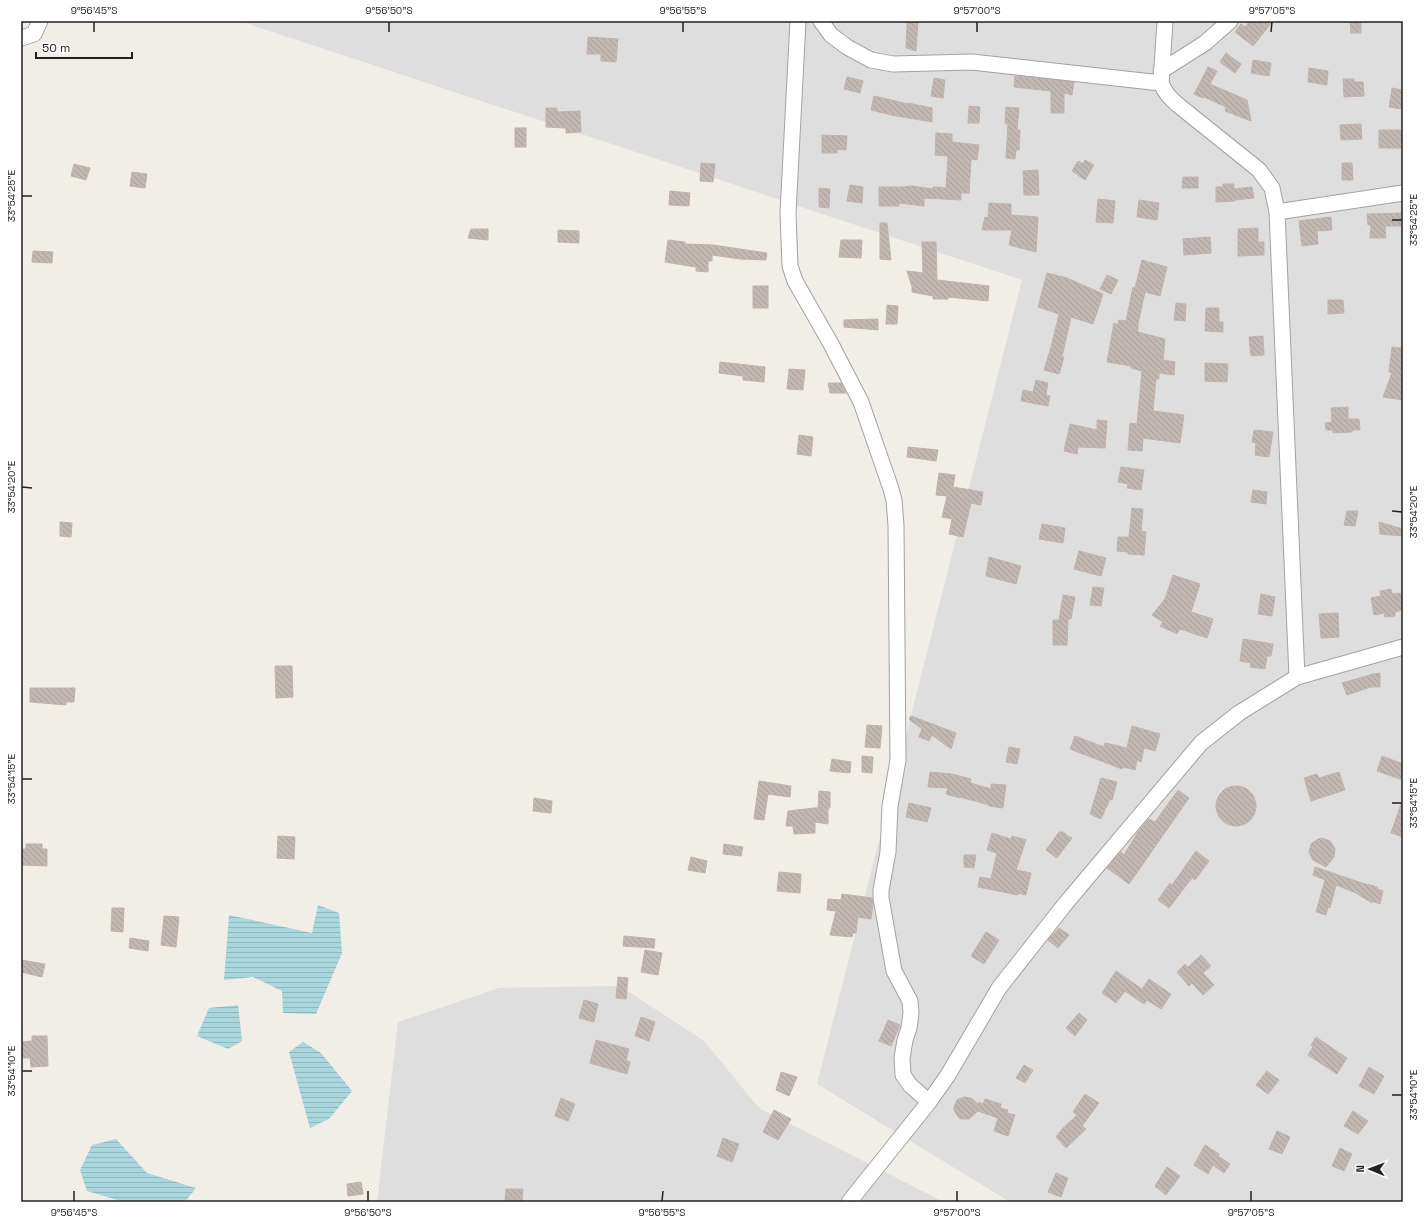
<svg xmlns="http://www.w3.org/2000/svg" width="1424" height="1223" font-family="'Space Grotesk',sans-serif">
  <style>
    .residential { fill: #dfdede }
    .water { fill: url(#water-rules) }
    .building { fill: url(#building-back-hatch); stroke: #c2b2aa }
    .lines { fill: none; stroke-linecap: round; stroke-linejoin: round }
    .minor-casing { stroke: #a2a2a2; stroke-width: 17 }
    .minor { stroke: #fff; stroke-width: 15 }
    .ticks { fill: none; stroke: #212121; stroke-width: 1.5 }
    .neatline { fill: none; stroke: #212121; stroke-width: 1.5 }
    .ticks-label { font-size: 10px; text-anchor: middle; fill: #212121 }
  </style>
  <defs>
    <pattern id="water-rules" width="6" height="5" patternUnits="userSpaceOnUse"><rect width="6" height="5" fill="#a9d7dd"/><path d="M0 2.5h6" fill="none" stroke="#91b8bd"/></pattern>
    <pattern id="building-back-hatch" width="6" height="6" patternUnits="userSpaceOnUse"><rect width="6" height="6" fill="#c1b8b4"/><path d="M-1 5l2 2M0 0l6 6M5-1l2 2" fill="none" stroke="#a69e9a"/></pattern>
  </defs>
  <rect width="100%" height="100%" fill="#f1ede7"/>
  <!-- residential -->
  <g class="residential">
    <path d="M240 21H1403V1202H1010L817 1084 1022 280Z"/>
    <path d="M620 986 704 1041 759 1108 944 1202H377L398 1022 499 988Z"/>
  </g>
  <!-- water -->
  <g class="water">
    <path d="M318 905 339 913 342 953 316 1014 283 1013 282 991 253 977 224 980 229 915 312 933Z"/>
    <path d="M238 1005 242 1041 228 1049 197 1036 209 1008Z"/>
    <path d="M303 1042 321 1053 352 1091 329 1119 310 1128 289 1052Z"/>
    <path d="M116 1139 147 1173 196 1188 185 1202H124L87 1191 80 1170 92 1145Z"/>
  </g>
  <!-- building -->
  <g class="building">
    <path d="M1250 21H1273L1253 46 1235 32 1241 24 1245 27Z"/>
    <path d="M1350 21H1361V33H1351Z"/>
    <path d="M918 22 916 51 906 48 907 23Z"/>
    <path d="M588 37 618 39 616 62 601 61V54H587Z"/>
    <path d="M1226 53 1241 64 1235 73 1220 62Z"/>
    <path d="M1253 60 1271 63 1269 76 1251 73Z"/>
    <path d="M1208 67 1217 71 1210 84 1247 100 1251 121 1225 111 1226 107 1204 97 1203 98 1194 94Z"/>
    <path d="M1309 68 1328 71 1327 85 1308 82Z"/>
    <path d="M1015 76 1074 82 1072 95 1064 93V113H1051V91L1014 87Z"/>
    <path d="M847 77 863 81 860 93 844 89Z"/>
    <path d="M934 78 945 80 943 98 931 96Z"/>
    <path d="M1343 79H1354V82H1363L1364 96 1344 97Z"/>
    <path d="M1392 88 1403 90 1402 109 1389 107Z"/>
    <path d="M874 96 908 104V103L932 108V122L891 115 871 110Z"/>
    <path d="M969 106 980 107 979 123H968Z"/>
    <path d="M1006 107 1019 108 1017 130H1020L1019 150H1016L1015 159 1006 158 1008 124 1005 123Z"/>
    <path d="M546 108H557V112L580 111 581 132 566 133V128L546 127Z"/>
    <path d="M1361 124 1362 139 1341 140 1340 125Z"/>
    <rect x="515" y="128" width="11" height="19"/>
    <rect x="1379" y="130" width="24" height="18"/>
    <path d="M936 133 952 134V142L979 145 977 160 971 159 969 193H961V200L924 198V206L899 203V206H879V187H902L912 186 933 189V187L946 188 948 156 935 155Z"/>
    <path d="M822 135 847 136 846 150 837 149V153H822Z"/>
    <path d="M1085 160 1094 165 1085 180 1072 171 1078 161 1083 164Z"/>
    <path d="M701 163 715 164 713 182 700 181Z"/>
    <path d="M1342 163H1352L1353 180H1342Z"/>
    <path d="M74 164 90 168 86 180 71 176Z"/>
    <path d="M1038 170 1039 195H1024L1023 171Z"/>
    <path d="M132 172 147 174 145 188 130 186Z"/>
    <path d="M1183 177H1198V188H1182Z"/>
    <path d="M1223 184H1234V189L1252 187 1254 198 1235 200V201L1216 202V187H1223Z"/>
    <path d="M850 185 863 187 862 203 847 201Z"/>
    <path d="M819 188 830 189 829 208 819 207Z"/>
    <path d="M670 191 690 193 689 206 669 205Z"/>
    <path d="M1098 199 1115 201 1113 223 1096 222Z"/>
    <path d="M1139 200 1159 203 1157 220 1137 217Z"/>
    <path d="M989 203 1011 204V215L1038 217 1036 252 1009 245 1012 230H982L985 217 988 218Z"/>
    <path d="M1403 213V226H1385L1386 238H1370L1371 225H1368L1367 214Z"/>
    <path d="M1331 217 1332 230 1317 231 1318 244 1302 246 1299 221Z"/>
    <path d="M880 223H887L891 260 880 259Z"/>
    <path d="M1258 228V242H1264V255L1238 256V229Z"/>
    <path d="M471 229H488V240L468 238Z"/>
    <path d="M558 230 579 231V243L558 242Z"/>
    <path d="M1210 237 1211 253 1184 255 1183 239Z"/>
    <path d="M668 240 685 242V244L713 245 767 253 766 260 740 259 712 255V261H708V272L696 271V267L665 262Z"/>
    <path d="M841 240H862L861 258 839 257Z"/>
    <path d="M922 242H936L937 280 989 286 988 301 948 297V299H933V296L912 292V287L907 271 923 273Z"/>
    <path d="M33 251 53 252 52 263 32 262Z"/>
    <path d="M1142 260 1167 267 1160 296 1145 292 1138 324V332L1165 339 1163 360 1175 362 1174 375 1159 373V379H1156L1153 411 1184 415 1180 443 1143 438 1142 451 1128 450 1130 423 1137 424 1142 371 1131 368V366L1107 362 1114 323 1118 325 1119 320 1126 321 1133 287 1135 288Z"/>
    <path d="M1047 273 1067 278 1103 294 1093 324 1071 317 1062 357H1064L1059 374 1044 370 1051 347 1059 314 1038 307Z"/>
    <path d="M1107 275 1118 280 1111 294 1100 289Z"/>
    <rect x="753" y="286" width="15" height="22"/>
    <path d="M1328 300H1343L1344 313 1328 314Z"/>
    <path d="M1176 303 1186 304 1185 321 1174 320Z"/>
    <path d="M887 305 898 306 897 324H886Z"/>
    <path d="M1206 308H1219V322H1223V332L1205 331Z"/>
    <path d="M878 319V330L844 327V320Z"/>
    <path d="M1263 336 1264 355 1251 356 1249 337Z"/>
    <path d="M1402 346H1403V400L1383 397 1392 373 1389 372 1392 347 1401 348Z"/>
    <path d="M720 362 765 367 764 382 743 380V376L719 373Z"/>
    <path d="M1205 363 1228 364 1227 382 1205 381Z"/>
    <path d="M789 369 805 370 803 390 787 389Z"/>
    <path d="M1036 380 1048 383 1046 395 1050 396 1048 406 1021 401 1023 390 1033 392Z"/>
    <path d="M828 383H841L846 393H830Z"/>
    <path d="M1348 407V419H1359L1360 430H1352V432L1333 433V430H1326L1325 423 1332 422 1331 408Z"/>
    <path d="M1097 420 1107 421 1105 448 1078 447 1077 454 1064 451 1070 424 1097 430Z"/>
    <path d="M1254 430 1273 432 1269 457 1255 455 1256 443 1252 442Z"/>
    <path d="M799 435 813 437 811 456 797 454Z"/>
    <path d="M908 447 938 450 936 461 907 457Z"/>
    <path d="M1121 467 1144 470 1141 490 1127 488 1128 484 1118 482Z"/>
    <path d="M939 473 955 475 953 487 983 492 981 505 971 503 963 537 949 534 952 519 942 517 947 496 936 495Z"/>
    <path d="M1253 490 1267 492 1266 504 1251 502Z"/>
    <path d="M1132 508 1143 509 1141 531 1146 532 1144 555 1128 554V552L1117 551 1118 537H1129Z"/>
    <path d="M1347 511H1358L1355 526 1344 525Z"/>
    <path d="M60 522 72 523 71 537 60 536Z"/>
    <path d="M1379 522 1403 529V536L1380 534Z"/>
    <path d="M1042 524 1065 528 1063 543 1039 539Z"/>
    <path d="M1079 551 1106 558 1101 576 1074 569Z"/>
    <path d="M989 557 1021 566 1016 584 986 576Z"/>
    <path d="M1173 575 1200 584 1191 612 1213 619 1207 638 1180 629 1177 634 1160 626 1163 622 1152 615 1165 599Z"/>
    <path d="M1093 587 1104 588 1101 606 1090 605Z"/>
    <path d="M1391 589 1392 594 1403 593V610L1395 612V616L1385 617 1384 613 1374 615 1371 598 1381 596 1380 591Z"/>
    <path d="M1261 594 1275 597 1272 616 1258 614Z"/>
    <path d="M1063 595 1075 597 1071 619H1068L1067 645H1053V620H1059Z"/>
    <path d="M1338 613 1339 637 1321 638 1319 614Z"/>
    <path d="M1243 639 1273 644 1271 656H1267L1265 669 1250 667 1251 663 1240 661Z"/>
    <path d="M275 666H292L293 697 276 698Z"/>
    <path d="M1380 673V687H1371L1347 695 1342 683 1373 674Z"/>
    <path d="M30 688H75L74 702H66V705L30 702Z"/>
    <path d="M911 716 956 733 951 749 932 735 929 741 919 737 922 729 909 719Z"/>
    <path d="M867 725 882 726 880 748 865 747Z"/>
    <path d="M1132 726 1160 734 1155 751 1144 748 1141 762 1137 760 1135 770 1123 767 1122 769 1070 749 1075 736 1104 747 1105 743 1127 748Z"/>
    <path d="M1009 747 1020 749 1017 764 1006 762Z"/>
    <path d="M862 756 873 757 872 773 862 772Z"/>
    <path d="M1382 756 1403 764V780L1377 771Z"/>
    <path d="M832 759 851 762 850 773 830 771Z"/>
    <path d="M930 772 952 774 971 779 970 783 991 789V784L1006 785 1003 808 989 806V805L960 797V798L946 794 948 788 928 787Z"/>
    <path d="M1339 772 1345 790 1311 801 1304 778 1317 774 1319 778Z"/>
    <path d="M1101 778 1117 782 1112 800 1110 799 1101 819 1090 814Z"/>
    <path d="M759 781 791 786 790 797 768 794 764 820 754 819Z"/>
    <circle cx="1236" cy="806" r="20"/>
    <path d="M1178 790 1189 798 1129 884 1107 868 1121 852 1124 855 1138 832 1149 819 1155 822Z"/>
    <path d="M819 791 830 792V808H828V824L815 822V833L794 834 793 826H786L788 811 814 808H818Z"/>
    <path d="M534 798 552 801 551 813 533 811Z"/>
    <path d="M909 803 931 808 927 822 906 817Z"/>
    <path d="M1401 804H1403V837L1391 833Z"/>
    <path d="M1059 832H1063L1067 835V836L1072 838 1057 858 1046 850Z"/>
    <path d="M992 833 1011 839 1012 836 1026 840 1016 870 1031 873 1026 895 1018 893V895L978 887 980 877 991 879 997 853 987 850Z"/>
    <path d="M278 836 295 837 294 859 277 858Z"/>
    <path d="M1322 838 1330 841 1335 849 1334 857 1326 867 1313 860 1309 852 1311 844 1318 839Z"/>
    <path d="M26 844H42V849H47V866L21 865V849H26Z"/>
    <path d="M724 844 743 847 741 856 723 854Z"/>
    <path d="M1196 851 1209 861 1195 880 1192 878 1169 908 1158 900 1170 883 1172 885Z"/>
    <path d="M964 855H976L974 868 964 867Z"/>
    <path d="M691 857 707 861 705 873 688 870Z"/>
    <path d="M1315 867 1368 885V884L1377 887V889L1383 891 1380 904 1372 901V903L1356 893 1336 885 1330 908 1328 907 1326 915 1316 912 1325 880 1313 875Z"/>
    <path d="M779 872 801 874 800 893 777 891Z"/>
    <path d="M842 894 872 898 873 904 871 919 858 917 856 933H853L852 937 830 935 836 911 827 910 828 899 841 900Z"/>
    <path d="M112 908H124L123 932 111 931Z"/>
    <path d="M164 916 179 917 176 947 161 945Z"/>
    <path d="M1059 928 1069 935 1058 948 1048 940Z"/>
    <path d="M986 932 999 940 984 964 971 956Z"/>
    <path d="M624 936 655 939 654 948 623 946Z"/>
    <path d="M130 938 149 941 148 951 129 948Z"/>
    <path d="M645 950 662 953 658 975 641 972Z"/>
    <path d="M1201 955 1211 966 1203 973 1214 985 1203 995 1192 983 1189 986 1177 972 1185 964 1188 967Z"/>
    <path d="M21 960 45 964 42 977 21 972Z"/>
    <path d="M1116 971 1142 989 1149 979 1171 994 1161 1009 1147 1000 1144 1004 1125 991 1116 1003 1102 993Z"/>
    <path d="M618 977 628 978 626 999 616 998Z"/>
    <path d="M584 1000 598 1004 594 1022 579 1018Z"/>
    <path d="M1079 1013 1087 1020 1075 1036 1066 1028Z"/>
    <path d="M641 1017 655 1022 649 1041 635 1036Z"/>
    <path d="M888 1020 900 1025 891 1046 879 1041Z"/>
    <path d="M32 1036H47L48 1066 31 1067 30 1058H21V1042L32 1041Z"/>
    <path d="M1316 1037 1347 1058 1337 1074 1308 1055 1313 1047 1311 1045Z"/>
    <path d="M596 1040 629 1049 626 1060 630 1062 627 1074 590 1063Z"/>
    <path d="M1024 1065 1033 1070 1025 1083 1016 1078Z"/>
    <path d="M1369 1067 1384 1076 1374 1094 1359 1086Z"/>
    <path d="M1267 1071 1279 1080 1268 1094 1256 1085Z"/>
    <path d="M781 1072 797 1077 789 1096 776 1090Z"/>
    <path d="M1085 1094 1099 1103 1082 1126 1086 1129 1066 1148 1056 1137 1063 1128 1077 1115 1073 1112Z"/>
    <path d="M964 1097 971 1098 978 1104 979 1102 983 1104 985 1099 1001 1104 1000 1108 1008 1110 1007 1113 1015 1115 1008 1136 994 1131 998 1118 978 1111 969 1119H961L958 1117 954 1110V1107L957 1100Z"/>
    <path d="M561 1098 575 1104 568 1121 555 1116Z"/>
    <path d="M774 1110 791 1119 778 1140 763 1132Z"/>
    <path d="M1353 1111 1368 1121 1358 1134 1344 1126Z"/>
    <path d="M1277 1131 1290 1137 1282 1154 1269 1149Z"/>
    <path d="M723 1138 739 1144 732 1162 717 1156Z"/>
    <path d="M1205 1145 1219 1154 1218 1156 1230 1164 1224 1173 1213 1165 1208 1174 1194 1165Z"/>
    <path d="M1340 1148 1352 1154 1344 1171 1332 1166Z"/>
    <path d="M1167 1167 1180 1176 1166 1195 1155 1186Z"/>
    <path d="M1056 1173 1068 1178 1061 1197 1048 1192Z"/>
    <path d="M361 1182 363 1194 348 1196 347 1184Z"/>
    <path d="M506 1189H523L522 1201 505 1200Z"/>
  </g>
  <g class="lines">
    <!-- minor casing -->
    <g class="minor-casing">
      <g id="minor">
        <path d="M798 21 788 213 790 266 795 281 831 344 861 402 891 489 894 500 896 525 898 760 890 806 888 852 881 890V898L894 971 910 1001 911 1013 909 1028 905 1040 902 1058 903 1075 910 1085 929 1102"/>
        <path d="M821 21 831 35 847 47 871 60 893 64 972 62 1161 83"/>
        <path d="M1165 21 1161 83C1165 93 1170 98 1178 105L1259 170 1272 188 1277 212 1297 677"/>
        <path d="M21 38 34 34 40 21"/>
        <path d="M1161 71 1205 43 1230 21"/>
        <path d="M1277 212 1403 193"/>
        <path d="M849 1202 929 1102 948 1075 999 988 1066 903 1201 743 1239 713 1297 677 1403 647"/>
      </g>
    </g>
    <!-- minor -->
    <use href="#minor" class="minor"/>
  </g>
  <!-- ticks -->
  <path class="ticks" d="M94 32V22M389 32V22M683 32V22M977 32V22M1271 32 1272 22M22 196H32M1392 220H1402M22 487 32 488M1392 511 1402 512M22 779H32M1392 803H1402M22 1071H32M1392 1095H1402M74 1201V1191M368 1201V1191M662 1201 663 1191M957 1201V1191M1251 1201V1191"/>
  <!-- border -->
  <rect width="1424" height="1223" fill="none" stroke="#ffffff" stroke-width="44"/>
  <!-- north arrow -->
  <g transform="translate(1370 1169) rotate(271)" stroke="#ffffff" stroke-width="3" paint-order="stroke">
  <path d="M0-3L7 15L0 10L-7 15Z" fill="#212121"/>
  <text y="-6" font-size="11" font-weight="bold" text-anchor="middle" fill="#212121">N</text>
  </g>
  <!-- scale -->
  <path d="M36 52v6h96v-6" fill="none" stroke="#212121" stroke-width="2"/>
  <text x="42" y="52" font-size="12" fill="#212121" stroke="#ffffff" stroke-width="3" paint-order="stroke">50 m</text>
  <rect x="22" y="22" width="1380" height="1179" class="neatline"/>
  <g class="ticks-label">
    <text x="94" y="14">9°56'45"S</text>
    <text x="389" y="14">9°56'50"S</text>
    <text x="683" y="14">9°56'55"S</text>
    <text x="977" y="14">9°57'00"S</text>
    <text x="1272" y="14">9°57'05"S</text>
    <text transform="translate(11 196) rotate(-90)" y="4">33°54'25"E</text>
    <text transform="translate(1413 220) rotate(-90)" y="4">33°54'25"E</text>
    <text transform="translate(11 487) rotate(-90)" y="4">33°54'20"E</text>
    <text transform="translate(1413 512) rotate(-90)" y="4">33°54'20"E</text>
    <text transform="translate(11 779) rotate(-90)" y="4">33°54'15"E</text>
    <text transform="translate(1413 803) rotate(-90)" y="4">33°54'15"E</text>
    <text transform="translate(11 1071) rotate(-90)" y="4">33°54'10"E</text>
    <text transform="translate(1413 1095) rotate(-90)" y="4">33°54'10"E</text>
    <text x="74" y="1216">9°56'45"S</text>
    <text x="368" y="1216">9°56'50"S</text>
    <text x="662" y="1216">9°56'55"S</text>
    <text x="957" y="1216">9°57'00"S</text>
    <text x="1251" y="1216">9°57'05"S</text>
  </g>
</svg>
